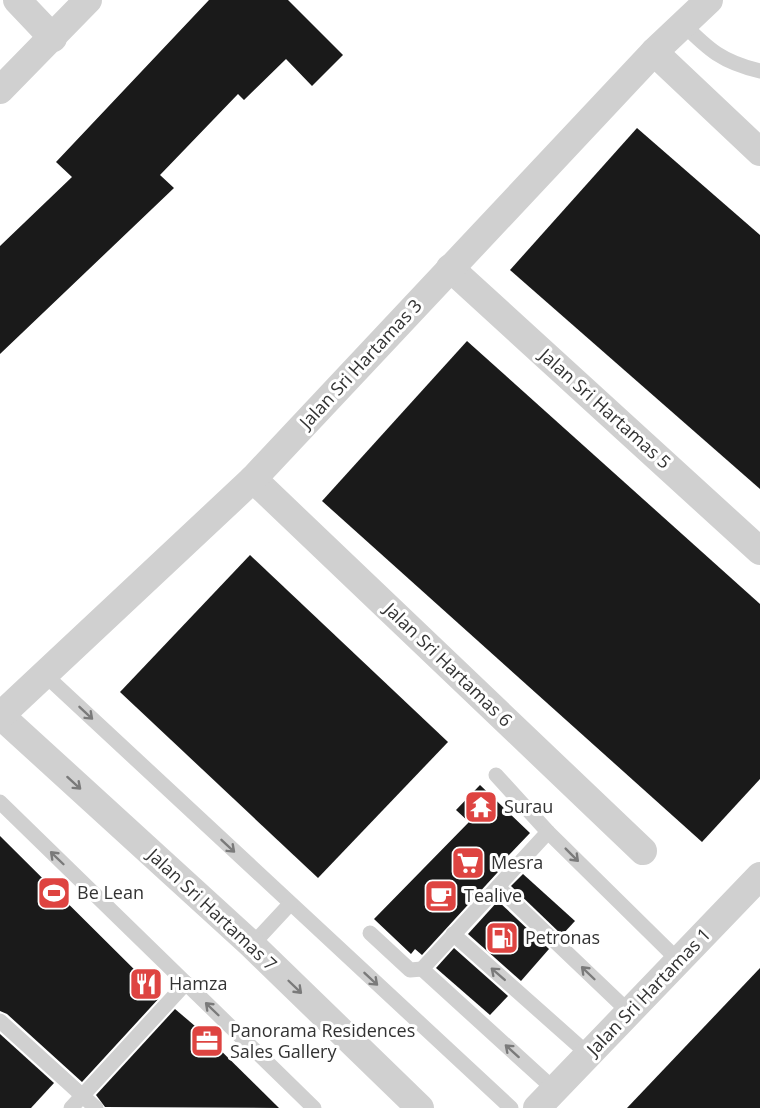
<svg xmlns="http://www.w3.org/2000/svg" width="760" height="1108" font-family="'Open Sans',sans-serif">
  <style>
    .building { fill: #1a1a1a }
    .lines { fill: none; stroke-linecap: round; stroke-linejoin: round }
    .service { stroke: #d0d0d0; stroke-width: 15 }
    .minor { stroke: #d0d0d0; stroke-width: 28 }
    .oneway { stroke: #7a7a7a }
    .labels { text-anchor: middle; stroke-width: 6; stroke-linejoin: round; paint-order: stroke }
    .street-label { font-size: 18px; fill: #333; stroke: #fff }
    .poi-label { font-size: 18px; fill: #333; stroke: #fff; text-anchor: start }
  </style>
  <rect width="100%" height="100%" fill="#fff"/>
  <!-- building -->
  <g class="building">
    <path d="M209 0H288L343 55 312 86 286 59 244 100 238 94 160 175 174 188 0 354V246L72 177 56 162Z"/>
    <path d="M637 128 760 235V489L510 270Z"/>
    <path d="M467 341 760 604V779L702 842 322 501Z"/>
    <path d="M250 555 448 742 318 878 120 692Z"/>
    <path d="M480 785 530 833 505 859 508 861 422 955 415 949 411 954 374 919 469 822 456 810Z"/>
    <path d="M0 836 161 996 82 1082 7 1014 0 1011Z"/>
    <path d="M523 874 575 921 562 935 511 886Z"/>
    <path d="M498 901 549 949 521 981 468 934Z"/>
    <path d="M454 948 508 996 490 1015 436 968Z"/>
    <path d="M760 968V1108H627Z"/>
    <path d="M175 1009 202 1032 279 1108 105 1107 96 1095Z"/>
    <path d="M0 1034 54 1083 31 1108H0Z"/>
  </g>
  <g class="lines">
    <!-- service -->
    <g class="service">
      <path d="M682 23C709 50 722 62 760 71"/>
      <path d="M43 673 511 1108"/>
      <path d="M496 775 548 832"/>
      <path d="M0 802 314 1108"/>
      <path d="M498 887 630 1013"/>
      <path d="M370 933 410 970 422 969"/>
      <path d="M453 934 589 1055"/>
      <path d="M252 945 290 904"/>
      <path d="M0 1021 96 1108"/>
      <path d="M555 1090 422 969 548 832 680 962"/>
      <path d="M71 1108 186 983"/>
    </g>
    <!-- minor -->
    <g class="minor">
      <path d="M17 0 53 38"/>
      <path d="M654 52 760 152"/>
      <path d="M0 90 88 0"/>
      <path d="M450 268 760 551"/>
      <path d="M253 479 643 851"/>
      <path d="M0 715 252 945 420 1108"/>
      <path d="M0 716 253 479 654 52 709 0"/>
      <path d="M537 1108 760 876"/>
    </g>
  </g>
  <!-- one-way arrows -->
  <defs><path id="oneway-shaft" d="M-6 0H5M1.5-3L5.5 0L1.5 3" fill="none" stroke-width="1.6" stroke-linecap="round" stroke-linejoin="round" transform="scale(1.5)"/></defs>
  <g class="oneway">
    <use href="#oneway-shaft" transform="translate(86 713) rotate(43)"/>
    <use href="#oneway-shaft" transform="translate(74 783) rotate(42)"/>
    <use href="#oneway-shaft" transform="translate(228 846) rotate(43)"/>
    <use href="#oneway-shaft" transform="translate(572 855) rotate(45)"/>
    <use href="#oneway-shaft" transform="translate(57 858) rotate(-136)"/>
    <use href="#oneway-shaft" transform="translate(588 973) rotate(-136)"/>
    <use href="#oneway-shaft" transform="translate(498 974) rotate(-139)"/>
    <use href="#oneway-shaft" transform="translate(371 979) rotate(43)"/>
    <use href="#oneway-shaft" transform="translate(295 987) rotate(44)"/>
    <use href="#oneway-shaft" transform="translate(212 1009) rotate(-136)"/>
    <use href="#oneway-shaft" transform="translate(512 1051) rotate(-138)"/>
  </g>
  <!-- icons -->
  <defs>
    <g id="temple-square" transform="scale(1.725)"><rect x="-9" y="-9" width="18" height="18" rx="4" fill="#de4441" stroke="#fff"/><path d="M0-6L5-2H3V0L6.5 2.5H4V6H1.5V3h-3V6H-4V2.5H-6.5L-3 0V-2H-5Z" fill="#fff"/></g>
    <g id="supermarket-square" transform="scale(1.725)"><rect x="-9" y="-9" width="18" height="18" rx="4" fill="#de4441" stroke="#fff"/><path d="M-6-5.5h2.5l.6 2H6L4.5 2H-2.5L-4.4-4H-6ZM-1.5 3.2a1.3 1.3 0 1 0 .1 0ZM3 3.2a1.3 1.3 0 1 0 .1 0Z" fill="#fff"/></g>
    <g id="stadium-square" transform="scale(1.725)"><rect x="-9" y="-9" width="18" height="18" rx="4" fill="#de4441" stroke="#fff"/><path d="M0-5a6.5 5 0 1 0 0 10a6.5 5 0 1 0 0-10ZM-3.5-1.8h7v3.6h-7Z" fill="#fff"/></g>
    <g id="cafe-square" transform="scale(1.725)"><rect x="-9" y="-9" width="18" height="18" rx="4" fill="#de4441" stroke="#fff"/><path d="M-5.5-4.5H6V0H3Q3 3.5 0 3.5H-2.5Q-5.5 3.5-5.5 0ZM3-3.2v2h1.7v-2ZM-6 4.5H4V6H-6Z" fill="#fff"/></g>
    <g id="fuel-square" transform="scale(1.725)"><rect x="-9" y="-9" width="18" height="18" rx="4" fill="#de4441" stroke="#fff"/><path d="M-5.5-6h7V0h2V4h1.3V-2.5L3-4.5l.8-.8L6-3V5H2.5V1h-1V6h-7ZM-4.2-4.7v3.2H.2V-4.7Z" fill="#fff"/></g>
    <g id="restaurant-square" transform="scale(1.725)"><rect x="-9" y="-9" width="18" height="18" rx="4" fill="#de4441" stroke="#fff"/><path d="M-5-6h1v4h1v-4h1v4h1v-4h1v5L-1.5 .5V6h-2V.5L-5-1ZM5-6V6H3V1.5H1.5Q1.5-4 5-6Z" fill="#fff"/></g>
    <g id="office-square" transform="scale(1.725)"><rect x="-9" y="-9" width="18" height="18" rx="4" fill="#de4441" stroke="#fff"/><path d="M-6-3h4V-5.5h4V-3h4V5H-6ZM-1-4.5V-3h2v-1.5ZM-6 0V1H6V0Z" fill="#fff"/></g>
  </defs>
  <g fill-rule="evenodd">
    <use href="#temple-square" x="481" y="807"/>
    <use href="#supermarket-square" x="468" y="863"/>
    <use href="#stadium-square" x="54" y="893"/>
    <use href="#cafe-square" x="441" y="896"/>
    <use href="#fuel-square" x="502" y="938"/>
    <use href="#restaurant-square" x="146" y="984"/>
    <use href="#office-square" x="207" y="1041"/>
  </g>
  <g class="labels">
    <!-- street labels -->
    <g class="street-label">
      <text transform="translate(361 364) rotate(-47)" y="6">Jalan Sri Hartamas 3</text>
      <text transform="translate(605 409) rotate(42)" y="6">Jalan Sri Hartamas 5</text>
      <text transform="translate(448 665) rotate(44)" y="6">Jalan Sri Hartamas 6</text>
      <text transform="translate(212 910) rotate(43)" y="6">Jalan Sri Hartamas 7</text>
      <text transform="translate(649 992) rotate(-46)" y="6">Jalan Sri Hartamas 1</text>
    </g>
    <!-- poi labels -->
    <g class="poi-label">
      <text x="504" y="813">Surau</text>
      <text x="491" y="869">Mesra</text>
      <text x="77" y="899">Be Lean</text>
      <text x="464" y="902">Tealive</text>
      <text x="525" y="944">Petronas</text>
      <text x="169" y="990">Hamza</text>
      <text x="230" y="1037">Panorama Residences<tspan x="230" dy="21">Sales Gallery</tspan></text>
    </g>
  </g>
</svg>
